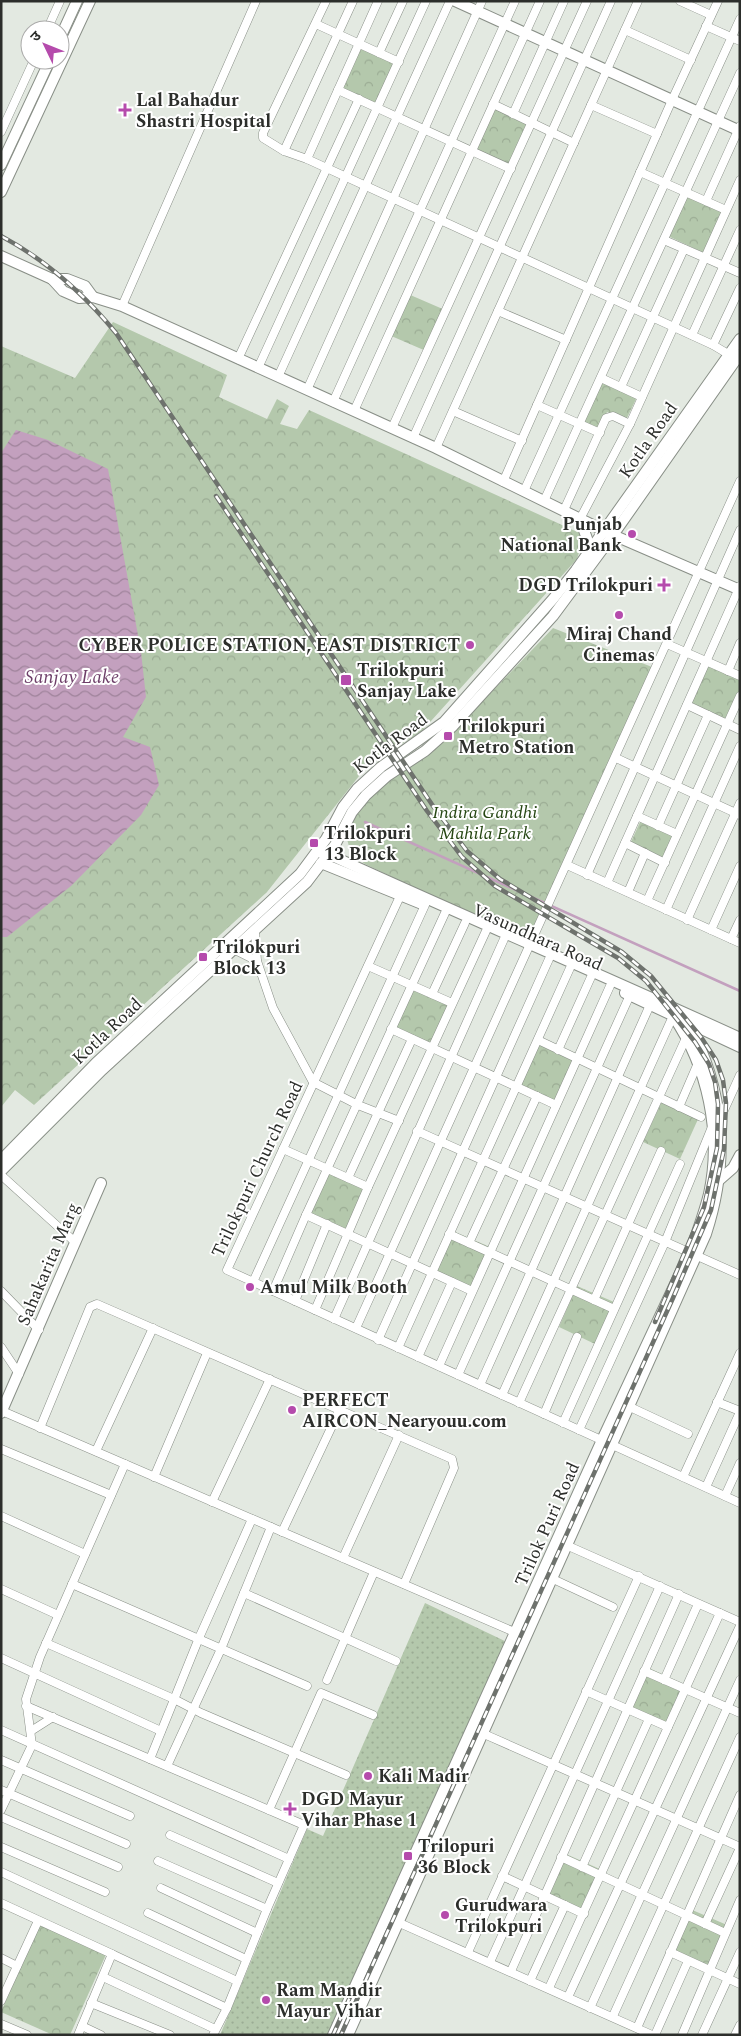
<svg xmlns="http://www.w3.org/2000/svg" width="741" height="2036" font-family="Spectral,'Noto Sans Devanagari',serif">
  <style>
    .grass { fill: url(#grass-dots) }
    .park { fill: url(#park-crowns) }
    .water { fill: url(#water-waves) }
    .lines { fill: none; stroke-linecap: round; stroke-linejoin: round }
    .stream { stroke: #c3a0be; stroke-width: 2.5 }
    .street-casing { stroke: #898f87; stroke-width: 9 }
    .secondary-casing { stroke: #898f87; stroke-width: 12 }
    .street { stroke: #fff; stroke-width: 8 }
    .secondary { stroke: #fff; stroke-width: 10 }
    .rail-casing { stroke: #6e726d; stroke-width: 4.5 }
    .rail { stroke: #fff; stroke-width: 2.5; stroke-dasharray: 8; stroke-linecap: butt }
    .poi-dot { fill: #b54bac; stroke: #fff; stroke-width: 2 }
    .labels { text-anchor: middle; stroke-width: 4; stroke-linejoin: round; paint-order: stroke }
    .poi-label { font-size: 18px; font-weight: bold; fill: #2c2e2b; stroke: #fff; text-anchor: start }
    .street-label { font-size: 18px; fill: #2c2e2b; stroke: #fff }
    .park-label { font-size: 18px; font-style: italic; fill: #254612; stroke: #fff }
    .water-label { font-size: 19px; font-style: italic; fill: #6e3f69; stroke: #fff }
  </style>
  <defs>
    <pattern id="grass-dots" width="8" height="8" patternUnits="userSpaceOnUse" patternTransform="scale(1.25)"><rect width="8" height="8" fill="#b4c8ac"/><path d="M2 2h.1M6 6h.1" fill="none" stroke="#9bac94" stroke-width="1.8" stroke-linecap="round"/></pattern>
    <pattern id="park-crowns" width="20" height="18" patternUnits="userSpaceOnUse" patternTransform="scale(1.25)"><rect width="20" height="18" fill="#b4c8ac"/><path d="M2 6a3 3 0 1 1 6 0M12 15a3 3 0 1 1 6 0" fill="none" stroke="#9bac94"/></pattern>
    <pattern id="water-waves" width="16" height="10" patternUnits="userSpaceOnUse" patternTransform="scale(1.25)"><rect width="16" height="10" fill="#c3a0be"/><path d="M0 5q4-4 8 0t8 0" fill="none" stroke="#9f839b"/></pattern>
  </defs>
  <rect width="100%" height="100%" fill="#e3e9e1"/>
  <!-- grass -->
  <path class="grass" d="M425 1603 509 1643 331 2035H220L307 1829 323 1836Z"/>
  <!-- park -->
  <g class="park">
    <path d="M359 47 396 63 377 105 341 88Z"/>
    <path d="M494 107 528 123 509 164 475 149Z"/>
    <path d="M687 195 724 211 704 253 668 236Z"/>
    <path d="M408 294 445 310 426 351 389 335Z"/>
    <path d="M113 322 227 375 219 397 267 419 277 399 289 406 280 424 297 429 309 410 584 535 577 559 422 731 367 766 267 892 34 1105 15 1090 1 1107V346L75 378Z"/>
    <path d="M602 381 637 397 626 420 607 412 599 430 583 422Z"/>
    <path d="M553 628 652 667 529 942 365 864 351 854 347 839 348 827 354 816 370 796 391 778 458 727Z"/>
    <path d="M709 664 740 677V694L727 722 691 705Z"/>
    <path d="M641 820 674 836 663 859 630 844Z"/>
    <path d="M414 988 451 1004 432 1046 395 1029Z"/>
    <path d="M538 1044 575 1060 556 1102 519 1085Z"/>
    <path d="M662 1101 699 1117 680 1159 643 1142Z"/>
    <path d="M330 1172 367 1188 348 1230 311 1213Z"/>
    <path d="M453 1231 490 1247 471 1289 435 1272Z"/>
    <path d="M577 1286 614 1302 595 1344 559 1327Z"/>
    <path d="M649 1668 686 1685 667 1726 630 1709Z"/>
    <path d="M566 1854 602 1870 583 1912 547 1895Z"/>
    <path d="M690 1909 727 1925 708 1966 672 1950Z"/>
    <path d="M41 1920 108 1950 70 2035H53L1 2012Z"/>
  </g>
  <!-- water -->
  <path class="water" d="M16 430 48 440 108 469 141 652 146 697 123 737 150 747 159 785 141 815 71 886 7 937H1V453Z"/>
  <g class="lines">
    <!-- stream -->
    <path class="stream" d="M365 822 740 991"/>
    <!-- street casing -->
    <g class="street-casing">
      <g id="street">
        <path d="M326 1 263 133V138L284 151 307 159 713 345 733 357"/>
        <path d="M680 1 711 15"/>
        <path d="M316 24 399 62"/>
        <path d="M706 26 740 41"/>
        <path d="M47 30 60 1"/>
        <path d="M625 30 691 60"/>
        <path d="M379 53 403 1"/>
        <path d="M338 90 511 169"/>
        <path d="M493 104 574 143"/>
        <path d="M591 105 657 134"/>
        <path d="M513 114 564 1"/>
        <path d="M1 132 34 60"/>
        <path d="M284 151 353 1"/>
        <path d="M307 159 378 1"/>
        <path d="M640 172 726 210"/>
        <path d="M706 201 740 126"/>
        <path d="M664 240 740 273"/>
        <path d="M122 306 256 1"/>
        <path d="M498 311 566 340"/>
        <path d="M692 335 740 230"/>
        <path d="M713 345 740 288"/>
        <path d="M238 359 359 99"/>
        <path d="M258 368 426 1"/>
        <path d="M278 377 450 1"/>
        <path d="M601 378 642 397"/>
        <path d="M621 387 684 249"/>
        <path d="M307 390 482 1"/>
        <path d="M333 402 515 1"/>
        <path d="M537 405 600 433"/>
        <path d="M354 411 540 1"/>
        <path d="M453 411 522 441"/>
        <path d="M392 428 587 1"/>
        <path d="M413 438 611 1"/>
        <path d="M436 448 638 1"/>
        <path d="M503 482 672 100 718 1"/>
        <path d="M524 491 740 19"/>
        <path d="M544 501 740 73"/>
        <path d="M564 510 606 418 613 416 630 424"/>
        <path d="M580 519 630 424 740 180"/>
        <path d="M667 644 740 676"/>
        <path d="M728 671 740 643"/>
        <path d="M687 705 740 730"/>
        <path d="M616 758 740 815"/>
        <path d="M637 816 677 834"/>
        <path d="M658 826 708 715"/>
        <path d="M625 843 665 863"/>
        <path d="M567 865 740 943"/>
        <path d="M587 875 740 530"/>
        <path d="M607 883 740 586"/>
        <path d="M402 892 227 1270 740 1503"/>
        <path d="M628 892 645 853"/>
        <path d="M647 901 740 696"/>
        <path d="M666 910 740 746"/>
        <path d="M687 920 740 803"/>
        <path d="M711 930 740 866"/>
        <path d="M255 931 257 961 273 1008 313 1082 358 1105 399 1121"/>
        <path d="M731 939 740 920"/>
        <path d="M233 949 257 961"/>
        <path d="M368 966 452 1003"/>
        <path d="M432 994 465 923"/>
        <path d="M391 1029 556 1105"/>
        <path d="M538 1040 701 1117"/>
        <path d="M558 1050 591 977"/>
        <path d="M679 1107 698 1063"/>
        <path d="M720 1119 740 1075"/>
        <path d="M417 1131 740 1275"/>
        <path d="M283 1149 368 1187"/>
        <path d="M1 1175 75 1242"/>
        <path d="M348 1178 412 1039"/>
        <path d="M306 1215 472 1291"/>
        <path d="M449 1234 614 1309"/>
        <path d="M469 1243 537 1096"/>
        <path d="M253 1282 425 905"/>
        <path d="M1 1291 39 1330"/>
        <path d="M273 1291 306 1215 445 913"/>
        <path d="M594 1300 661 1151"/>
        <path d="M295 1301 327 1224"/>
        <path d="M315 1310 368 1187 486 931"/>
        <path d="M334 1319 504 939"/>
        <path d="M356 1328 740 481"/>
        <path d="M378 1340 549 959"/>
        <path d="M1 1347 19 1374"/>
        <path d="M398 1348 570 968"/>
        <path d="M418 1357 452 1282"/>
        <path d="M439 1366 610 986"/>
        <path d="M458 1375 630 995"/>
        <path d="M480 1385 650 1005"/>
        <path d="M502 1395 673 1016"/>
        <path d="M717 1402 740 1411"/>
        <path d="M519 1403 686 1038"/>
        <path d="M630 1407 688 1434"/>
        <path d="M2 1411 526 1637"/>
        <path d="M544 1414 577 1337"/>
        <path d="M563 1423 680 1164"/>
        <path d="M40 1428 90 1307 97 1304 452 1459 454 1468 404 1584"/>
        <path d="M579 1430 665 1242 712 1127"/>
        <path d="M1 1449 111 1495"/>
        <path d="M96 1451 153 1328"/>
        <path d="M154 1477 207 1353"/>
        <path d="M683 1477 740 1353"/>
        <path d="M706 1487 740 1412"/>
        <path d="M725 1496 740 1463"/>
        <path d="M212 1502 270 1379"/>
        <path d="M1 1516 85 1554"/>
        <path d="M282 1532 340 1409"/>
        <path d="M557 1541 740 1622"/>
        <path d="M343 1558 399 1435"/>
        <path d="M553 1579 613 1607"/>
        <path d="M72 1584 307 1686"/>
        <path d="M1 1589 58 1615"/>
        <path d="M244 1593 396 1661"/>
        <path d="M46 1643 174 1699 201 1713 346 1775"/>
        <path d="M1 1658 161 1731"/>
        <path d="M644 1671 740 1713"/>
        <path d="M327 1680 374 1572"/>
        <path d="M664 1680 698 1604"/>
        <path d="M586 1691 668 1727"/>
        <path d="M26 1706 304 1825 267 1909 227 2008 213 2035"/>
        <path d="M1 1730 289 1859"/>
        <path d="M31 1731 53 1717"/>
        <path d="M484 1734 740 1847"/>
        <path d="M150 1759 199 1638 252 1519"/>
        <path d="M1 1760 130 1816"/>
        <path d="M167 1766 221 1649 271 1527"/>
        <path d="M1 1790 126 1844"/>
        <path d="M1 1810 32 1745 26 1699 40 1657 125 1464"/>
        <path d="M269 1810 321 1693 373 1715"/>
        <path d="M1 1817 118 1867"/>
        <path d="M170 1835 278 1883"/>
        <path d="M1 1847 105 1892"/>
        <path d="M561 1857 725 1933"/>
        <path d="M158 1861 267 1909"/>
        <path d="M582 1867 649 1719"/>
        <path d="M1 1872 237 1981"/>
        <path d="M502 1876 584 1914"/>
        <path d="M161 1888 257 1933"/>
        <path d="M1 1903 112 1954 78 2035"/>
        <path d="M148 1913 246 1959"/>
        <path d="M386 1917 652 2035"/>
        <path d="M705 1924 740 1848"/>
        <path d="M468 1952 639 1576"/>
        <path d="M670 1952 740 1984"/>
        <path d="M112 1954 227 2008"/>
        <path d="M1 1958 17 1966"/>
        <path d="M490 1962 660 1586"/>
        <path d="M511 1971 679 1594"/>
        <path d="M103 1977 215 2029"/>
        <path d="M530 1981 565 1905"/>
        <path d="M549 1988 720 1613"/>
        <path d="M568 1997 740 1626"/>
        <path d="M1 2001 38 1921"/>
        <path d="M91 2003 170 2035"/>
        <path d="M590 2008 740 1680"/>
        <path d="M613 2016 740 1737"/>
        <path d="M1 2024 27 2035"/>
        <path d="M82 2026 101 2035"/>
        <path d="M637 2028 740 1795"/>
        <path d="M655 2035 688 1961"/>
        <path d="M682 2035 740 1900"/>
        <path d="M702 2035 740 1952"/>
        <path d="M735 2035 740 2025"/>
      </g>
    </g>
    <!-- secondary casing -->
    <g class="secondary-casing">
      <g id="secondary">
        <path d="M455 1 740 131"/>
        <path d="M60 38 77 1"/>
        <path d="M1 165 50 60"/>
        <path d="M1 192 90 1"/>
        <path d="M1 256 52 279H67L85 286 93 297"/>
        <path d="M52 279 63 291 79 298 93 297 122 306 436 448 613 535 740 590"/>
        <path d="M580 519 591 550"/>
        <path d="M322 853 328 854C465 917 603 975 740 1038"/>
        <path d="M321 863 422 904"/>
        <path d="M625 993 740 1047"/>
        <path d="M1 1160 96 1063 300 874 326 839 343 807 357 789 381 767 444 722 553 599 576 570 740 339"/>
        <path d="M1 1171 102 1070 307 882 335 845 352 812 366 795 387 776 425 751 453 726 553 616 613 535 740 354"/>
        <path d="M717 1182 733 1168 740 1155"/>
        <path d="M1 1413 101 1183"/>
        <path d="M333 2035 602 1440 690 1252C697 1233 704 1214 709 1194 722 1134 708 1067 673 1016"/>
        <path d="M348 2035 706 1234C730 1160 725 1091 688 1022"/>
      </g>
    </g>
    <!-- street -->
    <use href="#street" class="street"/>
    <!-- secondary -->
    <use href="#secondary" class="secondary"/>
    <!-- rail casing -->
    <g class="rail-casing">
      <g id="rail">
        <path d="M1 236C46 260 83 293 116 333L433 806 467 851 500 879 622 952 651 976 701 1037 716 1060 723 1080 726 1103 724 1149 711 1210 673 1298 341 2035"/>
        <path d="M216 496 427 811 462 857 495 886 618 958 646 981 695 1042 709 1064 715 1082 718 1104 717 1148 704 1207 655 1322"/>
        <path d="M333 2035 354 1988"/>
      </g>
    </g>
    <!-- rail -->
    <use href="#rail" class="rail"/>
  </g>
  <!-- markers -->
  <g class="poi-dot">
    <path d="M122.5 102.5h5v5h5v5h-5v5h-5v-5h-5v-5h5z"/>
    <circle cx="632" cy="534" r="5"/>
    <path d="M661.5 577.5h5v5h5v5h-5v5h-5v-5h-5v-5h5z"/>
    <circle cx="619" cy="615" r="5"/>
    <circle cx="470" cy="645" r="5"/>
    <rect x="340" y="674" width="12" height="12" rx="2.5"/>
    <rect x="443" y="731" width="10" height="10" rx="2.5"/>
    <rect x="309" y="838" width="10" height="10" rx="2.5"/>
    <rect x="198" y="952" width="10" height="10" rx="2.5"/>
    <circle cx="250" cy="1287" r="5"/>
    <circle cx="292" cy="1410" r="5"/>
    <circle cx="368" cy="1776" r="5"/>
    <path d="M287.5 1801.5h5v5h5v5h-5v5h-5v-5h-5v-5h5z"/>
    <rect x="403" y="1851" width="10" height="10" rx="2.5"/>
    <circle cx="445" cy="1915" r="5"/>
    <circle cx="266" cy="2000" r="5"/>
  </g>
  <g class="labels">
    <!-- poi labels -->
    <g class="poi-label">
      <text x="136" y="106">Lal Bahadur<tspan x="136" dy="21">Shastri Hospital</tspan></text>
      <text x="622" y="530" text-anchor="end">Punjab<tspan x="622" dy="21">National Bank</tspan></text>
      <text x="653" y="591" text-anchor="end">DGD Trilokpuri</text>
      <text x="619" y="640" text-anchor="middle">Miraj Chand<tspan x="619" dy="21">Cinemas</tspan></text>
      <text x="460" y="651" text-anchor="end">CYBER POLICE STATION, EAST DISTRICT</text>
      <text x="357" y="676">Trilokpuri<tspan x="357" dy="21">Sanjay Lake</tspan></text>
      <text x="458" y="732">Trilokpuri<tspan x="458" dy="21">Metro Station</tspan></text>
      <text x="324" y="839">Trilokpuri<tspan x="324" dy="21">13 Block</tspan></text>
      <text x="213" y="953">Trilokpuri<tspan x="213" dy="21">Block 13</tspan></text>
      <text x="260" y="1293">Amul Milk Booth</text>
      <text x="302" y="1406">PERFECT<tspan x="302" dy="21">AIRCON_Nearyouu.com</tspan></text>
      <text x="378" y="1782">Kali Madir</text>
      <text x="301" y="1805">DGD Mayur<tspan x="301" dy="21">Vihar Phase 1</tspan></text>
      <text x="418" y="1852">Trilopuri<tspan x="418" dy="21">36 Block</tspan></text>
      <text x="455" y="1911">Gurudwara<tspan x="455" dy="21">Trilokpuri</tspan></text>
      <text x="276" y="1996">Ram Mandir<tspan x="276" dy="21">Mayur Vihar</tspan></text>
    </g>
    <!-- street labels -->
    <g class="street-label">
      <text transform="translate(648 440) rotate(-55)" y="6">Kotla Road</text>
      <text transform="translate(390 743) rotate(-37)" y="6">Kotla Road</text>
      <text transform="translate(538 937) rotate(24)" y="6">Vasundhara Road</text>
      <text transform="translate(107 1031) rotate(-43)" y="6">Kotla Road</text>
      <text transform="translate(257 1169) rotate(-65)" y="6">Trilokpuri Church Road</text>
      <text transform="translate(48 1264) rotate(-67)" y="6">Sahakarita Marg</text>
      <text transform="translate(547 1524) rotate(-66)" y="6">Trilok Puri Road</text>
    </g>
    <!-- park labels -->
    <g class="park-label">
      <text x="485" y="818">Indira Gandhi<tspan x="485" dy="21">Mahila Park</tspan></text>
    </g>
    <!-- water labels -->
    <g class="water-label">
      <text x="72" y="683">Sanjay Lake</text>
    </g>
  </g>
  <!-- border -->
  <rect width="741" height="2036" fill="none" stroke="#2c2e2b" stroke-width="5"/>
  <!-- north arrow -->
  <g transform="translate(45 45) rotate(313)"><circle r="24" fill="#ffffff" stroke="#ababaa"/>
  <path d="M0-4L9 19L0 12L-9 19Z" fill="#b54bac"/>
  <text y="-8" font-size="14" font-weight="bold" text-anchor="middle" fill="#2c2e2b">उ</text>
  </g>
</svg>
